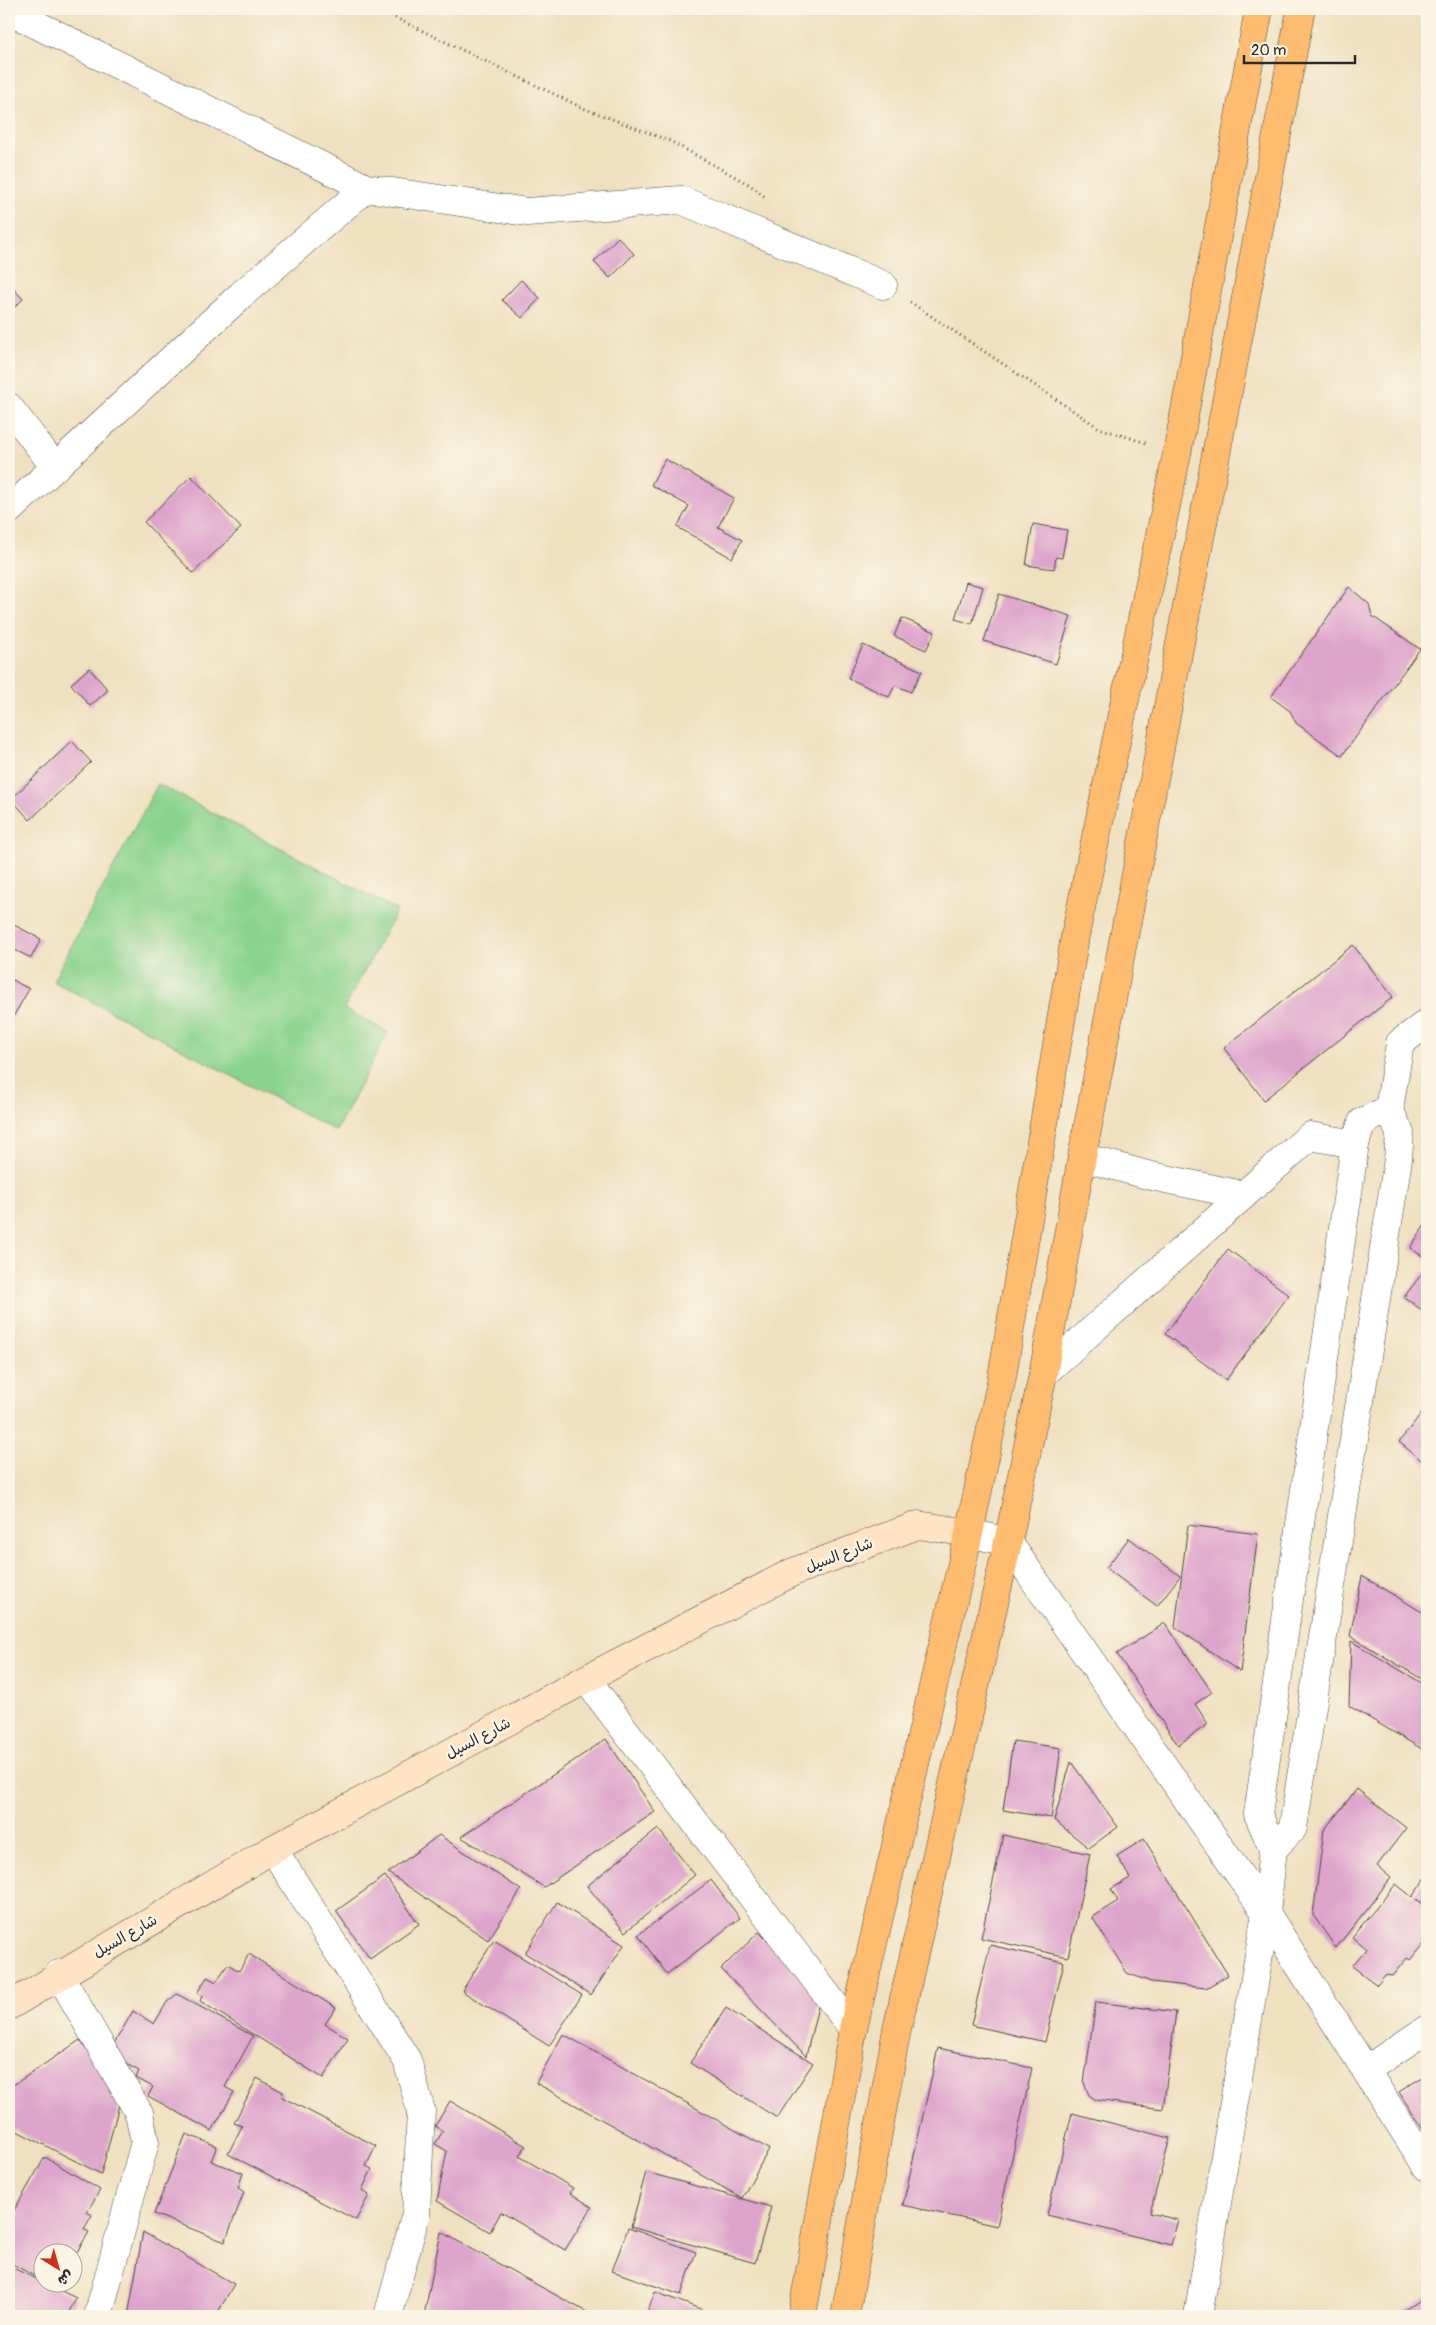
<svg xmlns="http://www.w3.org/2000/svg" width="1436" height="2325" font-family="Pangolin,'Playpen Sans Arabic',sans-serif">
  <style>
    .green { fill: #8ad38e; stroke: #5a7f5c }
    .building { fill: #dda5cc }
    .lines { fill: none; stroke-linecap: round; stroke-linejoin: round }
    .street-casing { stroke: #484641; stroke-width: 29 }
    .secondary-casing { stroke: #484641; stroke-width: 29 }
    .primary-casing { stroke: #484641; stroke-width: 29 }
    .path { stroke: #484641; stroke-width: 3; stroke-dasharray: 1 4; stroke-linecap: butt }
    .street { stroke: #fff; stroke-width: 28 }
    .secondary { stroke: #fee4c5; stroke-width: 28 }
    .primary { stroke: #fdbc6f; stroke-width: 28 }
    .labels { text-anchor: middle; stroke-width: 5; stroke-linejoin: round; paint-order: stroke }
    .street-label { font-size: 15px; fill: #2b2b2b; stroke: #fcf5e5 }
  </style>
  <rect width="100%" height="100%" fill="#fcf5e5"/>
  <filter id="ink" filterUnits="userSpaceOnUse"><feTurbulence type="fractalNoise" baseFrequency=".02" numOctaves="2"/><feDisplacementMap in="SourceGraphic" scale="10" xChannelSelector="R" yChannelSelector="G"/><feConvolveMatrix kernelMatrix="1 2 1 2 8 2 1 2 1" color-interpolation-filters="sRGB"/></filter>
  <filter id="wash" filterUnits="userSpaceOnUse"><feTurbulence type="fractalNoise" baseFrequency=".0096" numOctaves="4" result="noise"/><feDisplacementMap in="SourceGraphic" scale="20" xChannelSelector="R" yChannelSelector="G"/><feGaussianBlur stdDeviation="1.12" result="paint"/><feColorMatrix in="noise" values="0 0 0 0 0 0 0 0 0 0 0 0 0 0 0 0 0 1.4 0 .05"/><feComposite in="paint" operator="in"/></filter>
  <g filter="url(#wash)">
    <rect width="100%" height="100%" fill="#efe0c0"/>
    <!-- green -->
    <path class="green" d="M158 784 397 910 344 1009 388 1032 336 1131 53 981Z"/>
    <g id="blocks">
      <!-- building -->
      <g class="building">
        <path d="M618 237 634 254 610 278 594 262Z"/>
        <path d="M521 280 540 298 522 318 502 300Z"/>
        <path d="M9 284 23 299 9 313Z"/>
        <path d="M665 459 734 498 718 527 742 540 732 558 677 527 689 506 651 485Z"/>
        <path d="M191 476 241 528 193 573 144 522Z"/>
        <path d="M1033 524 1067 530 1062 558 1056 557 1054 569 1026 565Z"/>
        <path d="M966 582 983 587 972 624 955 619Z"/>
        <path d="M1349 587 1369 604 1372 616 1420 649 1342 756 1296 723 1290 711 1271 697Z"/>
        <path d="M999 594 1071 616 1056 664 984 641Z"/>
        <path d="M902 618 935 632 926 650 894 636Z"/>
        <path d="M863 645 922 671 911 692 895 685 889 697 848 678Z"/>
        <path d="M89 668 108 690 90 706 71 684Z"/>
        <path d="M72 741 91 762 30 820 11 799Z"/>
        <path d="M14 925 41 939 31 958 9 947V936Z"/>
        <path d="M1353 945 1393 997 1264 1100 1224 1048Z"/>
        <path d="M9 978 29 989 9 1024Z"/>
        <path d="M1427 1222V1259L1410 1248Z"/>
        <path d="M1228 1249 1289 1295 1226 1380 1165 1334Z"/>
        <path d="M1424 1271 1427 1274V1314L1404 1297Z"/>
        <path d="M1427 1406V1465L1399 1442Z"/>
        <path d="M1188 1525 1258 1534 1240 1672 1175 1627Z"/>
        <path d="M1129 1538 1180 1576 1157 1606 1106 1568Z"/>
        <path d="M1362 1576 1427 1615V1682L1350 1636Z"/>
        <path d="M1165 1623 1212 1692 1195 1704 1208 1724 1178 1745 1117 1654Z"/>
        <path d="M1351 1641 1427 1686V1752L1349 1706Z"/>
        <path d="M606 1739 655 1812 544 1887 461 1837Z"/>
        <path d="M1013 1741 1061 1748 1051 1818 1003 1810Z"/>
        <path d="M1071 1762 1118 1827 1089 1848 1054 1820Z"/>
        <path d="M1357 1789 1406 1828 1377 1866 1391 1878 1336 1948 1313 1915 1324 1830Z"/>
        <path d="M658 1829 695 1875 625 1932 587 1886Z"/>
        <path d="M439 1835 521 1890 488 1940 388 1873Z"/>
        <path d="M1003 1835 1090 1854 1068 1957 981 1938Z"/>
        <path d="M1144 1839 1228 1975 1206 1988 1151 1982 1127 1973 1092 1917 1118 1901 1111 1889 1130 1878 1117 1856Z"/>
        <path d="M385 1876 419 1924 370 1959 336 1911Z"/>
        <path d="M1427 1876V1908L1416 1900 1427 1909V1948L1423 1944 1410 1960 1407 1958 1392 1976 1385 1975 1377 1985 1352 1966 1366 1949 1352 1937 1396 1884 1412 1897Z"/>
        <path d="M711 1880 740 1918 667 1974 638 1935Z"/>
        <path d="M557 1902 624 1945 591 1995 525 1953Z"/>
        <path d="M759 1932 821 1994 806 2056 721 1969Z"/>
        <path d="M494 1940 582 1995 549 2046 462 1991Z"/>
        <path d="M990 1945 1064 1962 1045 2042 971 2025Z"/>
        <path d="M249 1954 336 2008 325 2024 348 2038 323 2078 200 2001 202 1996 197 1993 207 1977 216 1982 228 1964 239 1971Z"/>
        <path d="M177 1994 253 2036 225 2087 234 2092 212 2131 148 2096 153 2087 136 2078 139 2071 108 2054 133 2011 154 2024 167 2002Z"/>
        <path d="M1096 2002 1176 2012 1163 2109 1096 2100 1089 2095 1084 2083Z"/>
        <path d="M726 2008 813 2063 777 2118 690 2063Z"/>
        <path d="M563 2034 769 2149 742 2198 536 2083Z"/>
        <path d="M80 2040 120 2101 101 2174 9 2127V2088Z"/>
        <path d="M938 2048 1032 2068 997 2226 903 2205Z"/>
        <path d="M1427 2074V2136L1399 2092Z"/>
        <path d="M257 2078 283 2092 282 2097 376 2146 366 2166 372 2169 362 2190 369 2195 356 2220 228 2154 242 2126 234 2123Z"/>
        <path d="M450 2101 526 2146 519 2156 573 2188 570 2193 592 2207 565 2250 501 2212 490 2232 437 2201 447 2151 435 2144 443 2131 435 2126Z"/>
        <path d="M1072 2113 1170 2138 1150 2213 1178 2220 1171 2245 1047 2215Z"/>
        <path d="M186 2134 217 2146 211 2161 243 2173 238 2188 244 2192 225 2242 154 2214Z"/>
        <path d="M45 2157 100 2190 87 2212 92 2215 84 2229 89 2232 72 2260V2252H42V2271L39 2269 34 2276 9 2262V2219Z"/>
        <path d="M646 2172 771 2207 755 2263 631 2227Z"/>
        <path d="M628 2228 696 2252 681 2295 612 2271Z"/>
        <path d="M143 2232 234 2284 216 2316H128Z"/>
        <path d="M441 2232 594 2316H424Z"/>
        <path d="M9 2266 76 2298 67 2316H9Z"/>
        <path d="M655 2292 719 2316H646Z"/>
        <path d="M1427 2295V2316H1402L1400 2313Z"/>
      </g>
    </g>
  </g>
  <g filter="url(#ink)">
    <use href="#blocks" fill-opacity="0" stroke="#484641" stroke-width="1"/>
    <g class="lines">
      <!-- street casing -->
      <g class="street-casing">
        <g id="street">
          <path d="M9 11 366 188"/>
          <path d="M9 407 55 467"/>
          <path d="M9 510 241 295 366 188 527 212 681 200 883 285"/>
          <path d="M1389 1109 1400 1043 1427 1023"/>
          <path d="M1082 1157 1147 1175 1242 1195"/>
          <path d="M1043 1374 1310 1136 1355 1144"/>
          <path d="M969 1533 1008 1542 1266 1913 1427 2167"/>
          <path d="M586 1679 853 2029"/>
          <path d="M273 1849 407 2060 421 2111 416 2214 388 2316"/>
          <path d="M59 1974 139 2113 145 2142 98 2316"/>
          <path d="M1366 2070 1427 2029"/>
          <path d="M1198 2316 1266 1913 1273 1849 1258 1814 1355 1144 1362 1122 1389 1109 1400 1133 1398 1159 1293 1828 1273 1849"/>
        </g>
      </g>
      <!-- secondary casing -->
      <g class="secondary-casing">
        <path id="secondary" d="M9 2006 273 1849 586 1679 793 1572 918 1525 969 1533"/>
      </g>
      <!-- primary casing -->
      <g class="primary-casing">
        <g id="primary">
          <path d="M802 2316 853 2029 969 1533 1002 1377 1075 936 1177 454 1259 9"/>
          <path d="M845 2316 897 2029 1008 1542 1043 1374 1082 1157 1301 9"/>
        </g>
      </g>
      <!-- path -->
      <g class="path">
        <path d="M377 9 583 108 670 141 750 185 765 197"/>
        <path d="M910 302 1099 428 1146 443"/>
      </g>
      <!-- street -->
      <use href="#street" class="street"/>
      <!-- secondary -->
      <use href="#secondary" class="secondary"/>
      <!-- primary -->
      <use href="#primary" class="primary"/>
    </g>
  </g>
  <g class="labels">
    <!-- street labels -->
    <g class="street-label">
      <text transform="translate(839 1555) rotate(-21)" y="5">شارع السيل</text>
      <text transform="translate(478 1738) rotate(-28)" y="5">شارع السيل</text>
      <text transform="translate(125 1936) rotate(-30)" y="5">شارع السيل</text>
    </g>
  </g>
  <!-- margin -->
  <rect width="1436" height="2325" fill="none" stroke="#fcf5e5" stroke-width="30"/>
  <!-- north arrow -->
  <g transform="translate(58 2268) rotate(143)"><circle r="24" fill="#fcf5e5" stroke="#a8a49b"/>
  <path d="M0-4L9 19L0 12L-9 19Z" fill="#c8321e"/>
  <text y="-8" font-size="14" font-weight="bold" text-anchor="middle" fill="#2b2b2b">ش</text>
  </g>
  <!-- scale -->
  <path d="M1244 55v8h111v-8" fill="none" stroke="#2b2b2b" stroke-width="2.5"/>
  <text x="1251" y="55" font-size="15" fill="#2b2b2b" stroke="#fcf5e5" stroke-width="4" paint-order="stroke">20 m</text>
</svg>
